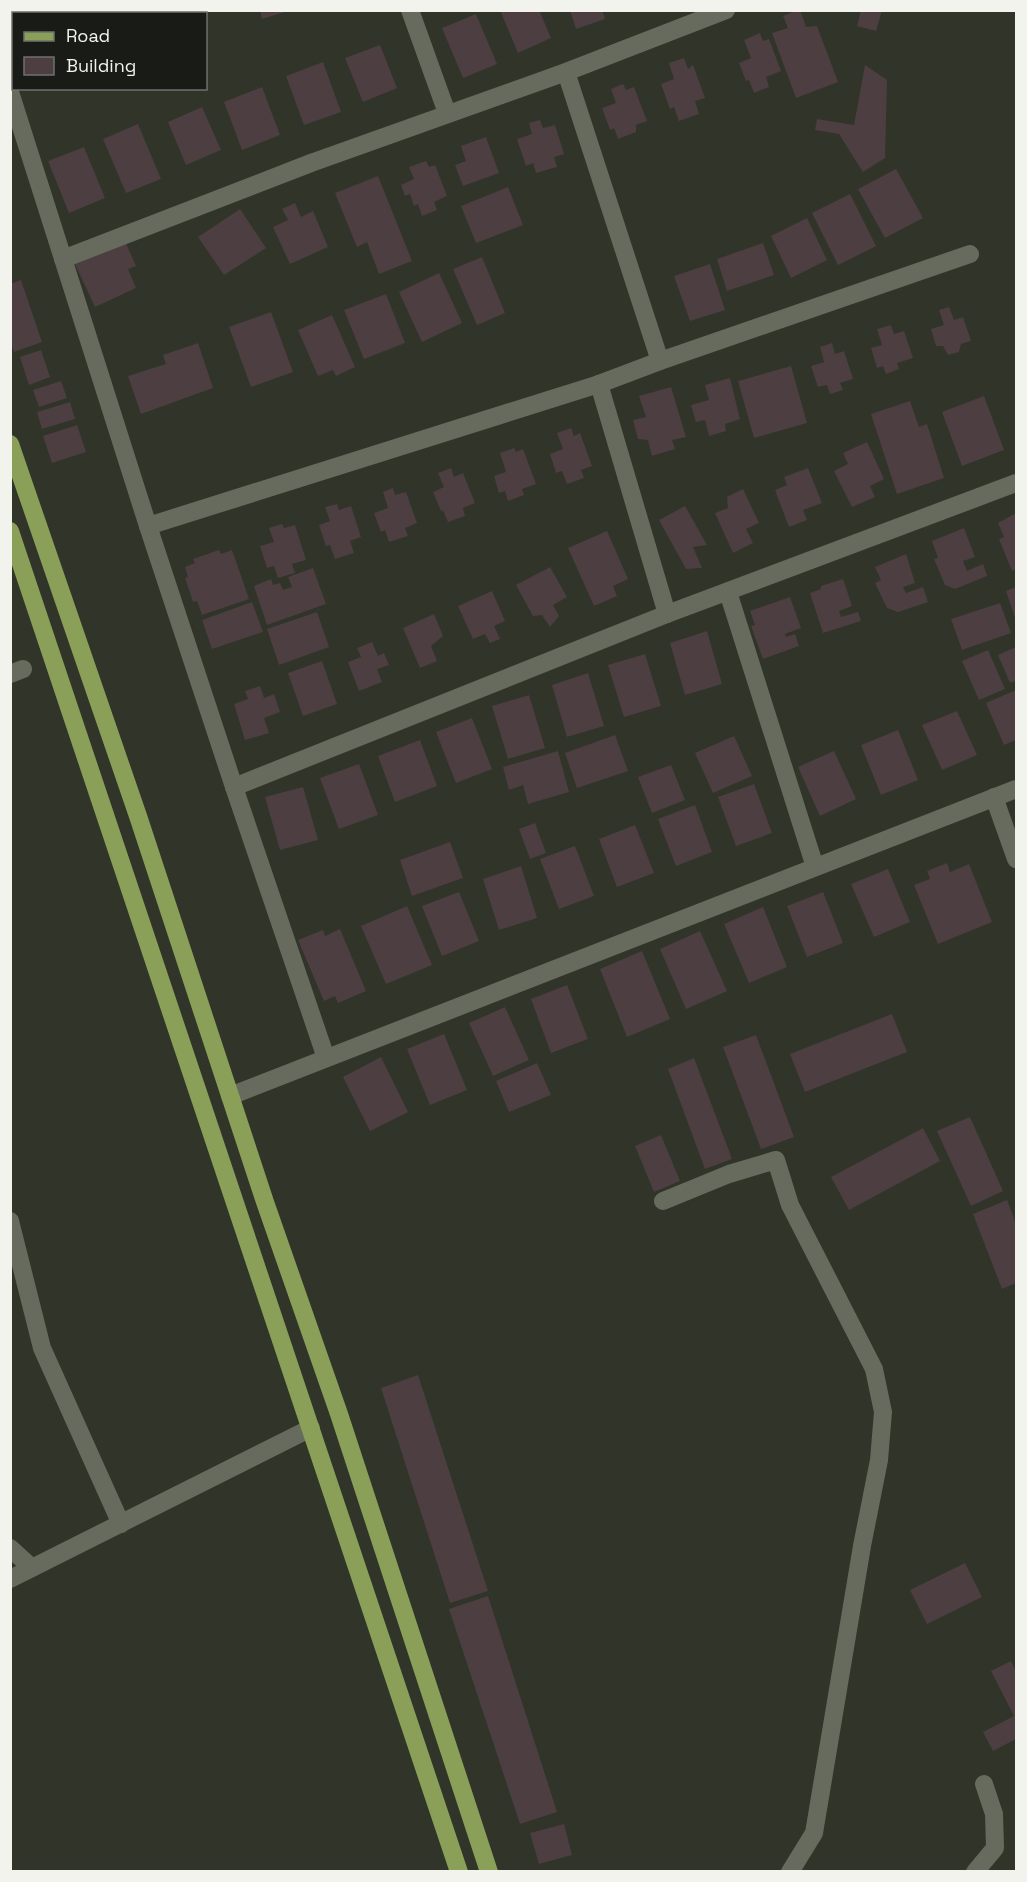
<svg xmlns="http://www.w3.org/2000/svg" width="1027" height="1882" font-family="'Space Grotesk',sans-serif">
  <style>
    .building { fill: #4c3e41 }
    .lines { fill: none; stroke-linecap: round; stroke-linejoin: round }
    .minor { stroke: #676b5e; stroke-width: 18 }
    .major { stroke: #8a9f57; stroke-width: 18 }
  </style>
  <rect width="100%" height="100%" fill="#303429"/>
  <!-- building -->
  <g class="building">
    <path d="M10 10H49L50 14H14L13 21Z"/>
    <path d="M76 10H115L116 14H77Z"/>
    <path d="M260 10H288V11L262 19Z"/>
    <path d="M500 10H539L551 38 518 53Z"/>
    <path d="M570 10H602L605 19 576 29Z"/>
    <path d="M798 10H800L806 27 817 26 838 82 796 98 772 33 788 28 783 16Z"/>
    <path d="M861 10H882L876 31 857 26Z"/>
    <path d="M476 14 497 64 463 78 442 28Z"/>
    <path d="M760 33 763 41 769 39 781 71 766 77 769 87 754 93 749 80 746 81 739 63 751 58 744 40Z"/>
    <path d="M380 45 397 88 363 102 345 58Z"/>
    <path d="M684 58 688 69 693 65 705 98 695 101 699 114 679 121 674 107 670 109 661 84 674 79 669 63Z"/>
    <path d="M323 62 341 112 304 125 286 76Z"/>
    <path d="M865 65 887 80 885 158 863 172 839 134 815 130 817 119 854 125Z"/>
    <path d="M623 84 626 90 634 87 647 121 636 125V132L618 139 614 128 610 130 602 108 616 103 611 89Z"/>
    <path d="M262 87 280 135 242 150 224 102Z"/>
    <path d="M202 107 221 150 186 165 168 122Z"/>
    <path d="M540 120 543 128 555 125 564 154 554 157 557 167 536 173 533 163 526 166 517 139 532 134 529 123Z"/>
    <path d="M138 124 161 179 126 193 103 139Z"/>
    <path d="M486 137 499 173 463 186 455 165 466 161 461 146Z"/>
    <path d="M84 147 105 198 69 213 48 161Z"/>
    <path d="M426 161 429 167 435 165 447 196 434 202 437 210 422 216 418 204 414 206 410 194 405 196 401 185 414 179 409 167Z"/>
    <path d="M896 169 923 218 885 238 858 189Z"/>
    <path d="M378 176 412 261 379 274 367 242 357 247 335 193Z"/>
    <path d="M508 187 523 225 476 243 461 206Z"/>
    <path d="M850 194 876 246 838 265 812 213Z"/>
    <path d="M295 203 301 217 313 211 328 247 290 264 273 227 288 220 282 209Z"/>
    <path d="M240 209 266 248 224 275 198 237Z"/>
    <path d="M807 218 827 260 791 278 771 236Z"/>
    <path d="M125 241 136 266 128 269 136 288 95 307 75 264Z"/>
    <path d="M763 243 774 275 727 291 717 259Z"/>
    <path d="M482 257 505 313 477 325 453 269Z"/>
    <path d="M710 264 725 310 690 321 674 276Z"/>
    <path d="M439 273 462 323 422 342 399 292Z"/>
    <path d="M21 280 42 342 14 352 10 341V284Z"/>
    <path d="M386 294 405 343 364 359 344 310Z"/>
    <path d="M949 307 954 320 963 317 971 341 961 344 959 352 948 355 943 346H936L931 329 944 325 939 310Z"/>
    <path d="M271 312 293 372 251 387 229 327Z"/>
    <path d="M332 315 355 367 336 376 333 370 318 376 298 330Z"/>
    <path d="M891 325 894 334 904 331 913 358 897 363 899 369 886 374 883 366 877 368 871 348 882 345 877 329Z"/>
    <path d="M198 343 213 388 141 414 128 376 166 364 163 355Z"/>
    <path d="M832 343 835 354 844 351 853 379 840 383 843 390 830 394 827 385 818 387 811 366 824 362 820 347Z"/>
    <path d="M41 350 50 377 29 385 20 357Z"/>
    <path d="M791 366 807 423 754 438 738 381Z"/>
    <path d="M730 378 740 419 725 424 726 431 709 436 705 420 696 422 691 405 709 400 705 385Z"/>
    <path d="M61 381 67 398 39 407 33 390Z"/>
    <path d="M671 387 686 437 672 440 675 449 652 456 648 440 638 439 633 420 646 417 639 396Z"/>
    <path d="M984 396 1004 450 962 466 942 412Z"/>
    <path d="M910 401 919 427 927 424 944 478 897 494 871 414Z"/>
    <path d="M70 402 75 419 42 429 37 412Z"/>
    <path d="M77 425 86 452 52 463 43 436Z"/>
    <path d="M571 428 574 436 580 433 592 466 581 470 584 478 567 484 562 471 556 473 550 454 563 449 557 433Z"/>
    <path d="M867 442 884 479 870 486 875 497 852 507 834 471 848 464 843 453Z"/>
    <path d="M514 448 516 452 523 449 536 484 522 489 524 495 508 501 505 491 499 493 494 476 506 472 500 453Z"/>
    <path d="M451 468 454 477 463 473 475 503 463 508 465 516 448 522 443 510 441 511 433 492 444 487 438 473Z"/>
    <path d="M808 468 822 503 803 510 807 520 789 527 775 490 787 485 784 477Z"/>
    <path d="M393 488 395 495 406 492 417 523 405 528 408 536 389 542 385 530 381 532 374 513 388 508 383 492Z"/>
    <path d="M743 489 759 523 746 529 753 543 733 553 715 513 728 508 727 497Z"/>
    <path d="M337 504 339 510 351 506 361 537 350 541 354 553 335 559 330 545 326 546 319 525 330 521 325 507Z"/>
    <path d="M685 506 707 545 693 547 702 568 686 569 659 520Z"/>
    <path d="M1016 513V569L1012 571 999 539 1004 537 998 523Z"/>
    <path d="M282 524 284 528 295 525 306 560 292 564 295 573 278 578 274 566 267 568 260 546 274 542 269 528Z"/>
    <path d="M964 528 975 557 963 561 967 571 983 564 987 576 955 589 945 585 934 559 938 558 932 541Z"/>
    <path d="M607 531 628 579 613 586 617 596 594 606 568 548Z"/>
    <path d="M219 550 221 554 232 550 249 599 202 615 197 601 193 602 185 578 188 577 185 567 195 563 193 559Z"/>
    <path d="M906 554 915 583 903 587 906 593 923 587 928 602 898 612 887 608 875 583 881 580 875 567Z"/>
    <path d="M550 567 567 597 553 605 559 616 550 627 542 615 533 616 516 585Z"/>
    <path d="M313 568 326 604 267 625 254 586 271 579 273 585 280 583 283 590 292 587 288 577Z"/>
    <path d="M843 579 852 606 839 611 841 617 858 612 861 621 823 633 810 593 821 589V586Z"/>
    <path d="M1016 587V621L1006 591Z"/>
    <path d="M492 591 505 621 494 626 500 639 490 643 485 634 473 639 458 606Z"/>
    <path d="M790 597 801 628 785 634 786 637 795 634 799 646 763 659 751 626 755 625 750 611Z"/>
    <path d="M252 602 263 632 212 649 202 620Z"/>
    <path d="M1000 603 1011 633 962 650 951 619Z"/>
    <path d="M317 612 329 647 279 665 267 629Z"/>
    <path d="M434 614 443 636 431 646 437 661 420 668 403 628Z"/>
    <path d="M707 631 722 684 685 695 670 643Z"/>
    <path d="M372 642 378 656 384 653 389 665 377 669 382 682 359 691 348 662 361 657 357 648Z"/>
    <path d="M1016 647V681L1010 683 998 655Z"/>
    <path d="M988 650 1005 689 979 700 962 661Z"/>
    <path d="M645 654 661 706 624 717 608 665Z"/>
    <path d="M322 661 337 704 303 716 288 673Z"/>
    <path d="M588 673 604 726 567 737 552 685Z"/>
    <path d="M260 686 264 698 274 694 280 712 264 718 269 733 245 740 234 704 248 699 245 691Z"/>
    <path d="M1016 690V740L1004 745 986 703Z"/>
    <path d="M529 695 545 748 508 759 492 706Z"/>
    <path d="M957 711 977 755 942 770 922 725Z"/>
    <path d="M472 718 492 769 456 783 436 732Z"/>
    <path d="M898 730 918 780 881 795 861 745Z"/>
    <path d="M615 735 628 771 577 788 565 753Z"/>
    <path d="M734 736 752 776 713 793 695 753Z"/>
    <path d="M420 740 437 786 395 802 378 756Z"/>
    <path d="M558 751 569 792 528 804 523 785 509 790 503 767Z"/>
    <path d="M834 751 856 799 820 816 798 767Z"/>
    <path d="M359 764 378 815 339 829 320 778Z"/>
    <path d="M671 765 685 800 652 813 638 777Z"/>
    <path d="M754 784 772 833 736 846 718 797Z"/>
    <path d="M303 787 318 840 280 850 265 797Z"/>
    <path d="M695 805 712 852 676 866 658 819Z"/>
    <path d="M535 823 546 853 530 859 519 829Z"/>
    <path d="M635 825 654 873 617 887 599 839Z"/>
    <path d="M450 842 463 878 412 896 400 860Z"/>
    <path d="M575 846 594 896 559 909 540 859Z"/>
    <path d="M947 863 950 872 969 864 992 922 938 944 914 885 930 879 927 871Z"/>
    <path d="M521 866 537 918 499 930 483 879Z"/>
    <path d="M888 869 910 922 874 937 851 884Z"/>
    <path d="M459 892 479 941 442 956 422 906Z"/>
    <path d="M823 892 843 943 807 957 787 906Z"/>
    <path d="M407 906 432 965 386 984 361 926Z"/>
    <path d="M763 907 787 967 749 983 724 924Z"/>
    <path d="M340 929 366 991 338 1003 335 996 324 1001 298 940 323 930 325 936Z"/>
    <path d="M700 931 727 991 686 1009 660 949Z"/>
    <path d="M642 951 670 1019 627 1037 600 969Z"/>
    <path d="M567 985 588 1039 551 1053 531 999Z"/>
    <path d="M505 1007 529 1060 493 1076 469 1023Z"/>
    <path d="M892 1014 907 1052 805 1092 790 1054Z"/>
    <path d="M444 1034 467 1090 430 1105 407 1049Z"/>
    <path d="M756 1035 794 1137 761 1149 723 1047Z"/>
    <path d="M381 1057 408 1112 370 1131 343 1077Z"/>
    <path d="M694 1058 732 1159 705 1169 668 1069Z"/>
    <path d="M537 1063 551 1095 509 1112 496 1081Z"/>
    <path d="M970 1117 1003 1191 971 1206 937 1131Z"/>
    <path d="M923 1128 940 1161 849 1210 831 1177Z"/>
    <path d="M661 1135 680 1181 654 1192 635 1146Z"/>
    <path d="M1007 1200 1016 1224V1283L1002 1289 973 1214Z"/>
    <path d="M418 1375 488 1591 450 1603 381 1388Z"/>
    <path d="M965 1563 982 1597 927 1624 910 1590Z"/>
    <path d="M488 1596 557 1812 520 1824 449 1609Z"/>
    <path d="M1011 1661 1016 1672V1739L993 1751 983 1732 1014 1716 991 1671Z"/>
    <path d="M564 1824 572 1855 539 1864 530 1833Z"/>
  </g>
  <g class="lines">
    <!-- minor -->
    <g class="minor">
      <path d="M410 10 447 113"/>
      <path d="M566 72 660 361"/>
      <path d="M10 92 148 526 234 787 326 1058"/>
      <path d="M63 259 311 163 566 72 726 10"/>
      <path d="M599 384 667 614"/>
      <path d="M148 526 599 384 660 361 970 254"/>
      <path d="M728 592 815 867"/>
      <path d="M10 674 23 669"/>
      <path d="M234 787 667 614 1016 483"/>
      <path d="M994 797 1016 859"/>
      <path d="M230 1096 1016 789"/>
      <path d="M663 1201 729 1174 776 1160 790 1205 874 1369 883 1412 879 1460 862 1546 814 1833 790 1872"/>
      <path d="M10 1221 42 1348 121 1524"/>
      <path d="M10 1548 32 1568"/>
      <path d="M10 1579 311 1428"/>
      <path d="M975 1872 995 1848 994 1814 984 1784"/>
    </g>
    <!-- major -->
    <g class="major">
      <path d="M10 444 138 816 265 1202 339 1414 489 1872"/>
      <path d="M10 531 459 1872"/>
    </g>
  </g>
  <!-- border -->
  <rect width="1027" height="1882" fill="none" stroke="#f1f3ec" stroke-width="24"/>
  <!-- legend -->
  <rect x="12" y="12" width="195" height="78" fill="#191b16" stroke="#6f716c" stroke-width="1.5"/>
  <rect x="24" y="32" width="30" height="9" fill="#8a9f57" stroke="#6f716c" stroke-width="1.5"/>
  <text x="66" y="42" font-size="18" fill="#f1f3ec">Road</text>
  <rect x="24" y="57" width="30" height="18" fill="#4c3e41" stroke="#6f716c" stroke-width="1.5"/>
  <text x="66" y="72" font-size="18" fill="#f1f3ec">Building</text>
</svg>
